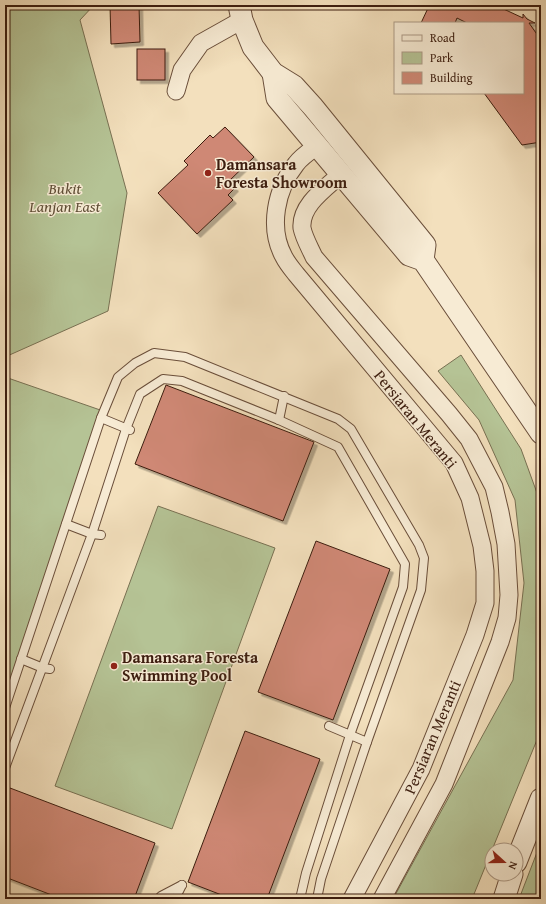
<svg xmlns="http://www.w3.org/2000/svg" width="546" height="904" font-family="'Gentium Book Plus',serif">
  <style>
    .green { fill: #b5c395; stroke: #787052 }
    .building { fill: #cf8875; stroke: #3c1d0f; filter: url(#shadow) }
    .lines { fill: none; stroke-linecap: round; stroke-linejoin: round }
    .service-casing { stroke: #6a4e3a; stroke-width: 10 }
    .minor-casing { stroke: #6a4e3a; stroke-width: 19 }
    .tertiary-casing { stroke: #6a4e3a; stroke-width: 23 }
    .service { stroke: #f7ebd4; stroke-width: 8 }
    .minor { stroke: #f7ebd4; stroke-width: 17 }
    .tertiary { stroke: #f7ebd4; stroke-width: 21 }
    .poi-dot { fill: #8f2418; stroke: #f7ebd4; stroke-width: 1.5 }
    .labels { text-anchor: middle; stroke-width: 3; stroke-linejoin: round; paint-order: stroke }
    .poi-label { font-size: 16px; font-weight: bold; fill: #3c1d0f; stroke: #f7ebd4; text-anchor: start }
    .park-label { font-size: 16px; font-style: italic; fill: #604f37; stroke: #f7ebd4 }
    .street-label { font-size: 16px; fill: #3c1d0f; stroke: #f7ebd4 }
  </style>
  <defs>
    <filter id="shadow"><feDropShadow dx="3.5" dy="3.5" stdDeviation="0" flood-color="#0004"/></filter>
  </defs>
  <rect width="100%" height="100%" fill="#f3e0bd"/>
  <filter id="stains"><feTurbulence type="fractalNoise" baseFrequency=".005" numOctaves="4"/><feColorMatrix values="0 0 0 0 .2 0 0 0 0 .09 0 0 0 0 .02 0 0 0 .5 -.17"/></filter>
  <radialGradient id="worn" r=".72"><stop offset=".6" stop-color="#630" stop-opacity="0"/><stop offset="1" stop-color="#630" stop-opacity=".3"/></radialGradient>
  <!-- green -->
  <g class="green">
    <path d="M5 5H94L80 20 127 193 108 311 5 357Z"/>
    <path d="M461 355 521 449 541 504V730L472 899H393L513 680 524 583 515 500 479 420 438 371Z"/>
    <path d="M5 377 106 412 8 694 5 584Z"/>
    <path d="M158 506 275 548 172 829 55 786Z"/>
    <path d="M541 842V899H519Z"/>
  </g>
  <!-- building -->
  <g class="building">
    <path d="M110 5H139L140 42 111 44Z"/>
    <path d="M426 5H495L523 18V14L527 19 535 23H529L541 40V142L522 145 484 93H523V23H467L457 18 455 23H421L429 6Z"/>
    <rect x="137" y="49" width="28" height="31"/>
    <path d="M225 127 254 157 229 181 235 188 228 195 233 200 197 234 158 193 188 165 184 161 210 135 213 138Z"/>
    <path d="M166 385 314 442 283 521 135 464Z"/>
    <path d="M316 541 390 569 333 720 258 692Z"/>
    <path d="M245 731 320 759 267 899H232L188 882Z"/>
    <path d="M10 788 155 843 134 899H62L5 877V801Z"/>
  </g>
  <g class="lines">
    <!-- service casing -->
    <g class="service-casing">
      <g id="service">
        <path d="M101 418 130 430"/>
        <path d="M279 420 284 396"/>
        <path d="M66 524 92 534 101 535"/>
        <path d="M21 659 43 668 50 669"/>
        <path d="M5 708 101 418 118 377 135 363 154 353 185 357 338 419 351 429 419 545 424 558 421 590 367 742 321 879 317 899"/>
        <path d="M329 726 367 742"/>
        <path d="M5 768 92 534 126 429 140 394 163 379 182 381 279 420 338 447 405 564 403 587 350 735 306 873 300 899"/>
        <path d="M158 899 161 896 182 885"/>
        <path d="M175 899 182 885"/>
      </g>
    </g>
    <!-- minor casing -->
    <g class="minor-casing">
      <g id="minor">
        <path d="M176 91 182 70 201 43 242 20"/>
        <path d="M317 146C310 151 301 157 296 164 276 189 268 228 284 257 287 263 292 269 296 274L454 463 470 498 482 546 485 571V603L475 635 421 769 352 899"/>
        <path d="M341 174C326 188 300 205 302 228 304 238 310 248 314 257L449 414 469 439 494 487 500 512 506 544 509 595 507 618 500 642 444 784 382 899"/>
      </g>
    </g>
    <!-- tertiary casing -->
    <g class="tertiary-casing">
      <g id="tertiary">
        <path d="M239 5 242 20 253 47 273 73 294 86 313 107 425 245 423 260"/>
        <path d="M273 73 277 98 409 255 423 260 541 433"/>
        <path d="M516 862 541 799"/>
        <path d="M504 899 512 874"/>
      </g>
    </g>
    <!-- service -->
    <use href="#service" class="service"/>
    <!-- minor -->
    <use href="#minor" class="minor"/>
    <!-- tertiary -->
    <use href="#tertiary" class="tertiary"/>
  </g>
  <!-- markers -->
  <g class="poi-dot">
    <circle cx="208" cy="173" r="4"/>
    <circle cx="114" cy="666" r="4"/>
  </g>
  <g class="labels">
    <!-- poi labels -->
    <g class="poi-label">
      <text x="216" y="170">Damansara<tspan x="216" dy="18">Foresta Showroom</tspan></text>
      <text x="122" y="663">Damansara Foresta<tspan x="122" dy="18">Swimming Pool</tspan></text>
    </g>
    <!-- park labels -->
    <g class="park-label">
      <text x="65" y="194">Bukit<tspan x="65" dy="18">Lanjan East</tspan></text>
    </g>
    <!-- street labels -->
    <g class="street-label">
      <text transform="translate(416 419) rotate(51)" y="6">Persiaran Meranti</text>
      <text transform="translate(432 737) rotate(-67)" y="6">Persiaran Meranti</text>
    </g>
  </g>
  <!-- margin -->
  <rect width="546" height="904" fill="none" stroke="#f3e0bd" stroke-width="20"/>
  <rect x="6" y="6" width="534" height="892" fill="none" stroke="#3c1d0f" stroke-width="2"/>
  <rect x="10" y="10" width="526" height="884" fill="none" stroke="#3c1d0f"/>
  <!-- legend -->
  <rect x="394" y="22" width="130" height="72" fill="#f7ebd4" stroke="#ac9985"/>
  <rect x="402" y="35" width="20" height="6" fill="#f7ebd4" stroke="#ac9985"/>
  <text x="430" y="42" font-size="12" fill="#3c1d0f">Road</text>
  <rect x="402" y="52" width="20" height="12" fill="#b5c395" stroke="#ac9985"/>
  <text x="430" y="62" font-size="12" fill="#3c1d0f">Park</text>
  <rect x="402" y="72" width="20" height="12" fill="#cf8875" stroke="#ac9985"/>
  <text x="430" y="82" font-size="12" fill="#3c1d0f">Building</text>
  <!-- north arrow -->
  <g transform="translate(504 862) rotate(111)"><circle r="19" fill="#f7ebd4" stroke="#ac9985"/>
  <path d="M0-3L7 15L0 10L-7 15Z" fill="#8f2418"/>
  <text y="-6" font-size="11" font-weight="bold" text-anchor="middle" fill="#3c1d0f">N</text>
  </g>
  <rect width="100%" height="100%" filter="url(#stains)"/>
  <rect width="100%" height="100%" fill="url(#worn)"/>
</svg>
